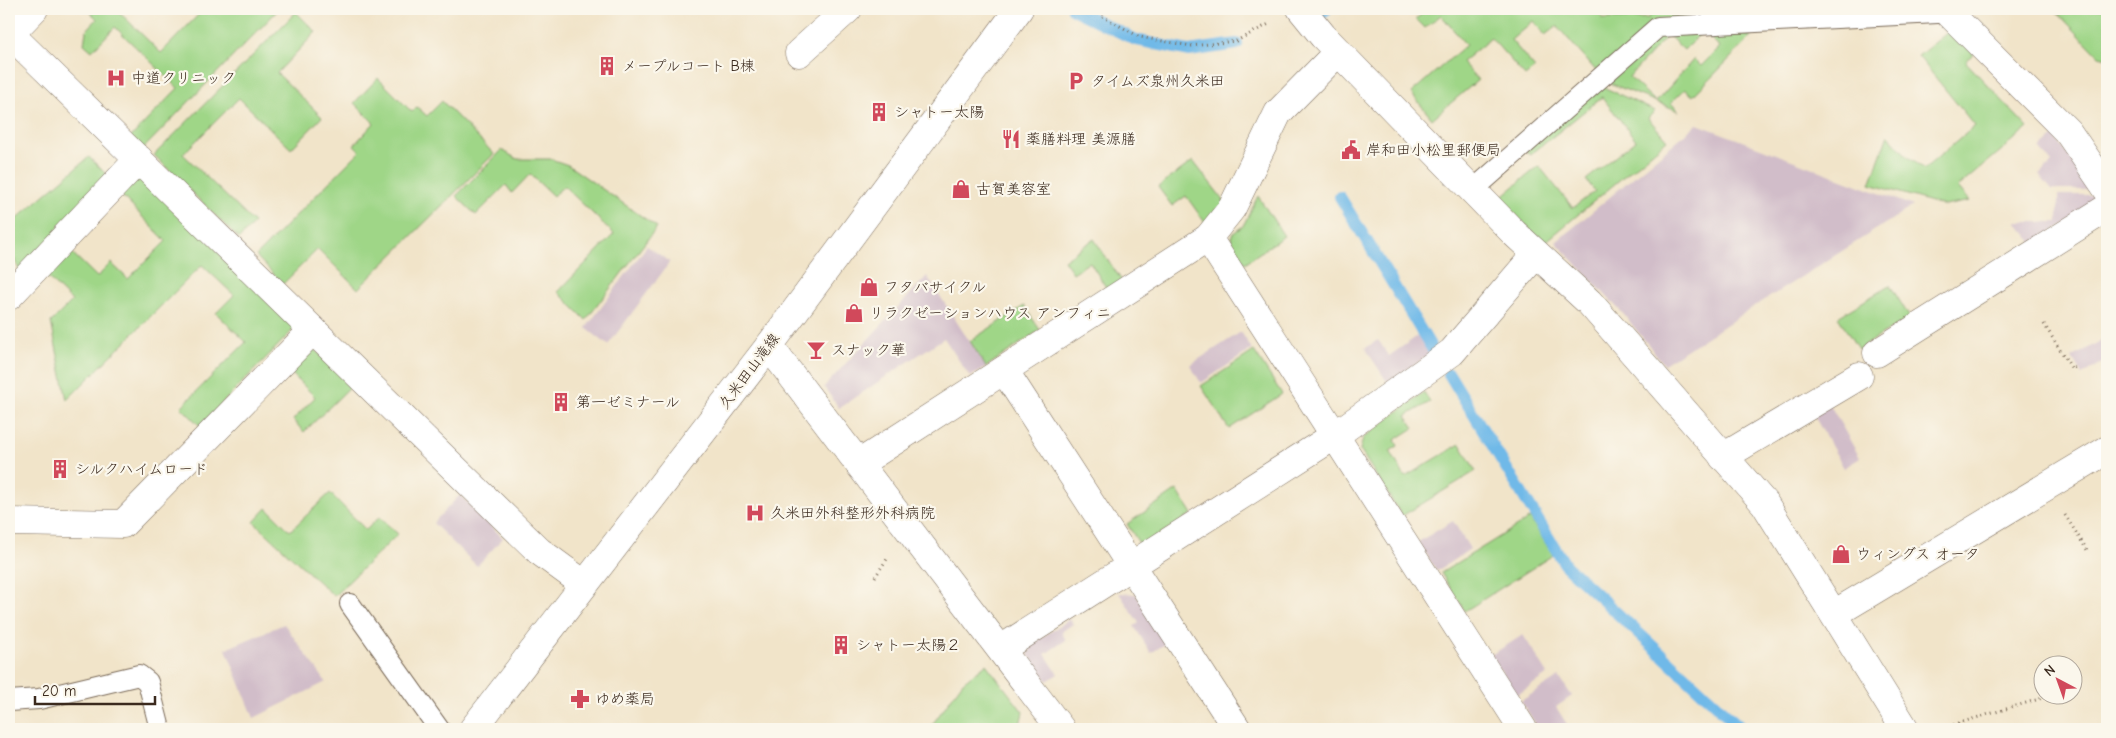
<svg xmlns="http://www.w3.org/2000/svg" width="2116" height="738" font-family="'Comic Neue','Klee One',sans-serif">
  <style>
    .industrial { fill: #d1bdc9 }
    .green { fill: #9fd687; stroke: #6d8052; fill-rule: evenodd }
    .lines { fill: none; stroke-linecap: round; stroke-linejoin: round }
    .stream { stroke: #6fb9e8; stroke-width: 12 }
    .service-casing { stroke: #7b6b5a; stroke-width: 22 }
    .minor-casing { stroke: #7b6b5a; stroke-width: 29 }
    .tertiary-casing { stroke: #7b6b5a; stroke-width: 29 }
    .path { stroke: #7b6b5a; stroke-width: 3; stroke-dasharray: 1 4; stroke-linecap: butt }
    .service { stroke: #fff; stroke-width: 20 }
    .minor { stroke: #fff; stroke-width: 28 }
    .tertiary { stroke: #fff; stroke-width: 28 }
    .labels { text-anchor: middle; stroke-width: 4.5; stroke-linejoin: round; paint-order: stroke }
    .poi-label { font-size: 15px; fill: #3b2a1e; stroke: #fbf7ec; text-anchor: start }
    .street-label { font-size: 15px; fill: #3b2a1e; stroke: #fbf7ec }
  </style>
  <rect width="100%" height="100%" fill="#fbf7ec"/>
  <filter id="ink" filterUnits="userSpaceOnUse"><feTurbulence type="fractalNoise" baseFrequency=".02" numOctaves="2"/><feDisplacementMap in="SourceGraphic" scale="10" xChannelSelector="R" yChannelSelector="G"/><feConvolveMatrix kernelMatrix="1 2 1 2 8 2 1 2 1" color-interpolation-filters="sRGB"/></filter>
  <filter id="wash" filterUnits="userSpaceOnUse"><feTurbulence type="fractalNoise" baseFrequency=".0096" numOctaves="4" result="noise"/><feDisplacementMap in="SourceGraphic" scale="20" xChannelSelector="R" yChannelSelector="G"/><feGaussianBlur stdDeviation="1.12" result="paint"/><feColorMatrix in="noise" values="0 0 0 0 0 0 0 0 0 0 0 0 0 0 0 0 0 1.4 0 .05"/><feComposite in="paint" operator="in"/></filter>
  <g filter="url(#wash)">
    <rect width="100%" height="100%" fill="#f1e4c9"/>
    <!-- industrial -->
    <g class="industrial">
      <path d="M1697 124 1913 206 1664 364 1625 316 1556 242Z"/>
      <path d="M2054 137 2066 152 2090 190H2052L2039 175 2052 163 2040 149Z"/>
      <path d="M2058 195H2094L2099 203 2034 243 2016 222H2058Z"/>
      <path d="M647 246 670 262 608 345 586 328Z"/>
      <path d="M927 276 986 367 970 377 944 338 839 408 824 387Z"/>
      <path d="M1241 332 1252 349 1201 383 1190 365Z"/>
      <path d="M1419 335 1430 354 1388 383 1365 348 1378 340 1389 356Z"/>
      <path d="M2107 337V360L2082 375 2072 358Z"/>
      <path d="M1830 405 1860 458 1844 468 1813 414Z"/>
      <path d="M460 495 503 538 477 566 433 523Z"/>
      <path d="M1453 521 1470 549 1437 571 1418 542Z"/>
      <path d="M1119 593 1136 594 1168 642 1151 653 1134 626 1139 623Z"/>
      <path d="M1070 619 1073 624 1061 632 1066 640 1045 654 1058 674 1047 681 1028 655 1032 644Z"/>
      <path d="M284 624 326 682 254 718 226 649Z"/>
      <path d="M1523 635 1548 674 1517 695 1491 655Z"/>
      <path d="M1559 677 1572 696 1556 707 1570 729H1539L1521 701Z"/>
    </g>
    <!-- green -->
    <g class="green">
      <path d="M87 9H116L161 53 204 9H279L142 150 130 138 178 88 115 27 92 51 84 44 86 31 97 19Z"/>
      <path d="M1427 9H1601L1602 19 1649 18 1648 9H1686L1690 19 1597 72 1557 26 1545 35 1533 21 1511 40 1535 68 1525 76 1491 38 1462 62 1478 80 1432 119 1411 93 1466 45 1441 15 1425 28 1416 19Z"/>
      <path d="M2054 9H2107V58L2099 56Z"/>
      <path d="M296 12 316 32 277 73 322 117 291 149 239 98 183 154 254 223 239 239 154 155Z"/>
      <path d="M1953 28 1975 51 1966 62 2028 128 1958 187 1970 201 1945 206 1870 184 1888 135 1907 156 1924 169 1975 126 1918 56Z"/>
      <path d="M1703 31 1752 36 1693 96 1685 89 1671 103 1679 111 1604 81 1660 33ZM1703 31 1720 47 1701 66 1694 59 1656 102 1629 77 1668 35 1684 50Z"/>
      <path d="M378 78 412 112 417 107 427 116 442 101 494 154 358 289 318 249 283 284 256 256 360 151 354 145 374 123 354 103Z"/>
      <path d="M1599 85 1655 111 1648 118 1667 140 1543 244 1500 198 1539 166 1573 208 1595 191 1586 180 1636 140 1602 97 1530 155 1525 151Z"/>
      <path d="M502 150 517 159H551L568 165 657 227 586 320 558 292 614 234 564 186 553 196 530 174 512 193 506 185 476 215 456 196Z"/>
      <path d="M89 157 110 178 20 271 9 249V216L14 221Z"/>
      <path d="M1193 161 1225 202 1206 224 1186 196 1172 206 1158 187Z"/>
      <path d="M140 172 296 327 200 426 181 407 246 342 216 313 234 295 202 265 67 400 51 322 72 301 43 273 67 248 97 277 111 263 128 279 166 241 119 193Z"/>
      <path d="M1258 196 1284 236 1245 263 1231 241 1232 234 1243 226Z"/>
      <path d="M1094 239 1122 281 1107 289 1090 262 1073 273 1064 260Z"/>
      <path d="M1890 285 1910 318 1858 349 1838 317Z"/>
      <path d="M1024 306 1040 330 986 367 970 341Z"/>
      <path d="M313 347 351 386 304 432 293 420 315 397 289 371Z"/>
      <path d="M1254 351 1282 394 1229 429 1201 386Z"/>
      <path d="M1424 392 1430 402 1406 416 1414 428 1395 440 1398 446 1390 451 1405 477 1460 444 1476 471 1402 516 1360 450 1363 438Z"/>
      <path d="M1177 490 1192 514 1144 544 1139 543 1127 524Z"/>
      <path d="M330 493 366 530 379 517 398 534 334 596 254 522 267 508 290 531Z"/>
      <path d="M1530 518 1553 555 1465 611 1441 573Z"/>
      <path d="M986 664 1023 712 1019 729H929L963 682Z"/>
    </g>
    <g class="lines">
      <!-- stream -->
      <g class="stream">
        <path d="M1073 9 1136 40 1189 51 1237 44"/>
        <path d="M1323 12 1327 9"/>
        <path d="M1340 197 1433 350"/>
        <path d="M1449 374 1566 566 1742 729"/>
      </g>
    </g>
  </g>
  <g filter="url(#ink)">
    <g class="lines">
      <!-- service casing -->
      <g class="service-casing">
        <g id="service">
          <path d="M1472 191 1658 27 1938 13 1945 9"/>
          <path d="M350 604 439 729"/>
          <path d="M9 701 39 699 139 675 148 682 160 729"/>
        </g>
      </g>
      <!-- minor casing -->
      <g class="minor-casing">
        <g id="minor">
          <path d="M1301 9 1323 36 1514 233 1589 302 1765 504 1905 729"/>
          <path d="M1945 9 2068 132 2107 189"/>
          <path d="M10 34 539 551 584 584"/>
          <path d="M9 35 34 9"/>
          <path d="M799 53 848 9"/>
          <path d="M1208 238 1523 729"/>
          <path d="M9 296 139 159"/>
          <path d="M769 346 1061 729"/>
          <path d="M1877 353 2107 208"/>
          <path d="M1004 370 1237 729"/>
          <path d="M1723 457 1859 376"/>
          <path d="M860 463 1208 238 1232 208 1278 113 1338 52"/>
          <path d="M9 522 123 524 313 330"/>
          <path d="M1834 614 2107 450"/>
          <path d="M1001 649 1334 436 1452 352 1536 254"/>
        </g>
      </g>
      <!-- tertiary casing -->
      <g class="tertiary-casing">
        <path id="tertiary" d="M473 729 769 346 1019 9"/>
      </g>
      <!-- path -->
      <g class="path">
        <path d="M1089 9 1140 37 1191 46 1236 41 1271 23"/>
        <path d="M2044 324 2072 369 2077 366"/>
        <path d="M2065 515 2089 553"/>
        <path d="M875 577 887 559"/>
        <path d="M1939 729 2046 697"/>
      </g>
      <!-- service -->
      <use href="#service" class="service"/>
      <!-- minor -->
      <use href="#minor" class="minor"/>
      <!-- tertiary -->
      <use href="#tertiary" class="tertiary"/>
    </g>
  </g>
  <!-- icons -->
  <defs>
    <g id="building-bare" transform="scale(1.5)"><path d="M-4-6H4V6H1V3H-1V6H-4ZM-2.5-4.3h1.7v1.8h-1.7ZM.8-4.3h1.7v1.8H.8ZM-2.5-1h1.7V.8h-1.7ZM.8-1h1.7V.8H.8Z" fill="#d1495b" stroke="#fbf7ec" stroke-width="2.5" paint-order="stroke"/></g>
    <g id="hospital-bare" transform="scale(1.5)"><path d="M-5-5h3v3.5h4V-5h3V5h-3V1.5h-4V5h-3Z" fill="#d1495b" stroke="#fbf7ec" stroke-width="2.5" paint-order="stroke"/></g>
    <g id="parking-bare" transform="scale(1.5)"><path d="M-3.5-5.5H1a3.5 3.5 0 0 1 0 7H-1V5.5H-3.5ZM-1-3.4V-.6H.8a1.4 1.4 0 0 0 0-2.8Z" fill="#d1495b" stroke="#fbf7ec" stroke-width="2.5" paint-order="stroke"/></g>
    <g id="restaurant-bare" transform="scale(1.5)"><path d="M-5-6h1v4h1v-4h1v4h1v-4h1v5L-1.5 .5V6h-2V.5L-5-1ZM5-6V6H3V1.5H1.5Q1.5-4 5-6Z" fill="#d1495b" stroke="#fbf7ec" stroke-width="2.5" paint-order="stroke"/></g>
    <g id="civic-bare" transform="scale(1.5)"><path d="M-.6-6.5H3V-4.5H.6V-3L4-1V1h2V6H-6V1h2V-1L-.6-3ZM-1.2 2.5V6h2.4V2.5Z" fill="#d1495b" stroke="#fbf7ec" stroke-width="2.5" paint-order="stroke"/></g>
    <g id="shop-bare" transform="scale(1.5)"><path d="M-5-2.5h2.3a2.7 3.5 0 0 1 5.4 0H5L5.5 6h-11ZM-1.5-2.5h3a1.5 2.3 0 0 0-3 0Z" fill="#d1495b" stroke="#fbf7ec" stroke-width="2.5" paint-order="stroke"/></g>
    <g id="bar-bare" transform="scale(1.5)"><path d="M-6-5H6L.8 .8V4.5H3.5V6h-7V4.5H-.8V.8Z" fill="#d1495b" stroke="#fbf7ec" stroke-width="2.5" paint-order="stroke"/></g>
    <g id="pharmacy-bare" transform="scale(1.5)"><path d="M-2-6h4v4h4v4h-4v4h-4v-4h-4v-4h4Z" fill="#d1495b" stroke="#fbf7ec" stroke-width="2.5" paint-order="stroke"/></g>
  </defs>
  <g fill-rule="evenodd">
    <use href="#building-bare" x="607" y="66"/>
    <use href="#hospital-bare" x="116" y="78"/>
    <use href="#parking-bare" x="1076" y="81"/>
    <use href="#building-bare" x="879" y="112"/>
    <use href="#restaurant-bare" x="1011" y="139"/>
    <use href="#civic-bare" x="1351" y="150"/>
    <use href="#shop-bare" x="961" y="189"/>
    <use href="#shop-bare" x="869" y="287"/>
    <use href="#shop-bare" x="854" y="313"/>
    <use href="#bar-bare" x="816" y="350"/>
    <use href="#building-bare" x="561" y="402"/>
    <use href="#building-bare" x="60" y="469"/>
    <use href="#hospital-bare" x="755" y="513"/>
    <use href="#shop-bare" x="1841" y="554"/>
    <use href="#building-bare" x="841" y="645"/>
    <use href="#pharmacy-bare" x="580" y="699"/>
  </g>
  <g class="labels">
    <!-- poi labels -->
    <g class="poi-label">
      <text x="622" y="71">メープルコート B棟</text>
      <text x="131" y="83">中道クリニック</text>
      <text x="1091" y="86">タイムズ泉州久米田</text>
      <text x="894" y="117">シャトー太陽</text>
      <text x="1026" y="144">薬膳料理 美源膳</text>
      <text x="1366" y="155">岸和田小松里郵便局</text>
      <text x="976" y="194">古賀美容室</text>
      <text x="884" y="292">フタバサイクル</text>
      <text x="869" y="318">リラクゼーションハウス アンフィニ</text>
      <text x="831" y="355">スナック華</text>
      <text x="576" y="407">第一ゼミナール</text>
      <text x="75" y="474">シルクハイムロード</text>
      <text x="770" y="518">久米田外科整形外科病院</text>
      <text x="1856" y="559">ウィングス オータ</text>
      <text x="856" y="650">シャトー太陽２</text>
      <text x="595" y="704">ゆめ薬局</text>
    </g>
    <!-- street labels -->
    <g class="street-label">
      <text transform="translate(749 371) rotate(-53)" y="5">久米田山滝線</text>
    </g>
  </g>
  <!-- margin -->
  <rect width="2116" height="738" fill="none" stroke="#fbf7ec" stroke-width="30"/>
  <!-- north arrow -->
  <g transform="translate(2058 680) rotate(319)"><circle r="24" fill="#fbf7ec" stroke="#aea59a"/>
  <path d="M0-4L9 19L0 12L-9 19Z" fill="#d1495b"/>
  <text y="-8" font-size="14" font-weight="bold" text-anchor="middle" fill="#3b2a1e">N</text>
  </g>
  <!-- scale -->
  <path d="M35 696v8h120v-8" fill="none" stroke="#3b2a1e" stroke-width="2.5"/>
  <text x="42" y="696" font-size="15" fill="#3b2a1e" stroke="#fbf7ec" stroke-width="4" paint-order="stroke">20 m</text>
</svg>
